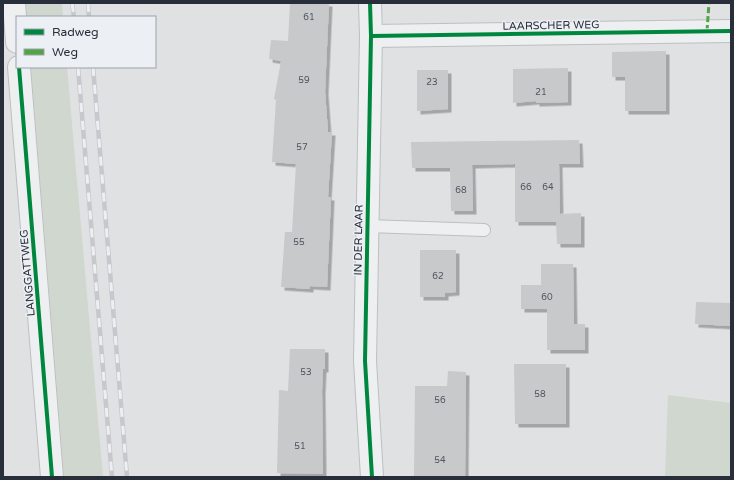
<svg xmlns="http://www.w3.org/2000/svg" width="734" height="480" font-family="'Varela Round',sans-serif">
  <style>
    .green { fill: #cfd7cf }
    .building { fill: #c7c9cb; filter: url(#shadow) }
    .lines { fill: none; stroke-linecap: round; stroke-linejoin: round }
    .lane-casing { stroke: #bdbfc1; stroke-width: 14 }
    .street-casing { stroke: #bdbfc1; stroke-width: 24 }
    .lane { stroke: #eeeff0; stroke-width: 12 }
    .street { stroke: #eeeff0; stroke-width: 22 }
    .rail-casing { stroke: #c7c8cb; stroke-width: 4.5 }
    .rail { stroke: #eceff3; stroke-width: 3; stroke-dasharray: 9; stroke-linecap: butt }
    .quiet { stroke: #51a445; stroke-width: 3; stroke-dasharray: 6 3; stroke-linecap: butt }
    .cycleway-casing { stroke: #eceff3; stroke-width: 6 }
    .cycleway { stroke: #00873e; stroke-width: 4 }
    .labels { text-anchor: middle; stroke-width: 3; stroke-linejoin: round; paint-order: stroke }
    .number-label { font-size: 9px; fill: #50565f }
    .street-label { font-size: 11px; fill: #282e3a; stroke: #eceff3 }
  </style>
  <defs>
    <filter id="shadow"><feDropShadow dx="3.5" dy="3.5" stdDeviation="0" flood-color="#0004"/></filter>
  </defs>
  <rect width="100%" height="100%" fill="#dfe1e3"/>
  <!-- green -->
  <g class="green">
    <path d="M26 3H62L63 17H27Z"/>
    <path d="M31 67H67L103 477H64Z"/>
    <path d="M668 395 731 403V477H665Z"/>
  </g>
  <!-- building -->
  <g class="building">
    <path d="M290 3H329L325 91 328 132H332L328 197H331L327 287 310 286V289L281 287 285 232H292L296 164 272 162 276 100 274 99 281 61 269 59 271 40 288 41Z"/>
    <path d="M666 51V111H625V77H612V52Z"/>
    <path d="M568 68V102L536 103V101L513 103V69Z"/>
    <path d="M417 70H448V109L417 111Z"/>
    <path d="M579 140 580 164H559L560 214 581 213V244H557L556 222H515V164L472 165 473 211H451L450 168H412L411 142H413Z"/>
    <path d="M420 250H456V292L445 293V297H420Z"/>
    <path d="M541 264H573L574 324H585V350H547V309H521V285H541Z"/>
    <path d="M696 302 731 303V326L695 324Z"/>
    <path d="M290 349H325V369H323L322 391 323 474 277 473 279 390 288 391Z"/>
    <path d="M514 364H566V424H515Z"/>
    <path d="M448 371 466 372 465 477H414L415 386H447Z"/>
  </g>
  <g class="lines">
    <!-- lane casing -->
    <g class="lane-casing">
      <path id="lane" d="M367 226 484 230"/>
    </g>
    <!-- street casing -->
    <g class="street-casing">
      <g id="street">
        <path d="M14 3 17 42"/>
        <path d="M370 3 371 36 365 361 372 477"/>
        <path d="M371 36 731 31"/>
        <path d="M19 67 52 477"/>
      </g>
    </g>
    <!-- lane -->
    <use href="#lane" class="lane"/>
    <!-- street -->
    <use href="#street" class="street"/>
    <!-- rail casing -->
    <g class="rail-casing">
      <g id="rail">
        <path d="M72 3 74 17"/>
        <path d="M88 3 89 17"/>
        <path d="M78 67 112 477"/>
        <path d="M93 67 127 477"/>
      </g>
    </g>
    <!-- rail -->
    <use href="#rail" class="rail"/>
    <!-- quiet -->
    <path class="quiet" d="M707 31 709 3"/>
    <!-- cycleway casing -->
    <g class="cycleway-casing">
      <g id="cycleway">
        <path d="M370 3 371 36 365 361 372 477"/>
        <path d="M371 36 731 31"/>
        <path d="M19 67 52 477"/>
      </g>
    </g>
    <!-- cycleway -->
    <use href="#cycleway" class="cycleway"/>
  </g>
  <g class="labels">
    <!-- number labels -->
    <g class="number-label">
      <text x="309" y="20">61</text>
      <text x="304" y="83">59</text>
      <text x="432" y="85">23</text>
      <text x="541" y="95">21</text>
      <text x="302" y="150">57</text>
      <text x="526" y="190">66</text>
      <text x="548" y="190">64</text>
      <text x="461" y="193">68</text>
      <text x="299" y="245">55</text>
      <text x="438" y="279">62</text>
      <text x="547" y="300">60</text>
      <text x="306" y="375">53</text>
      <text x="540" y="397">58</text>
      <text x="440" y="403">56</text>
      <text x="300" y="449">51</text>
      <text x="440" y="463">54</text>
    </g>
    <!-- street labels -->
    <g class="street-label">
      <text transform="translate(551 25) rotate(-1)" y="4">LAARSCHER WEG</text>
      <text transform="translate(358 240) rotate(-89)" y="4">IN DER LAAR</text>
      <text transform="translate(27 273) rotate(-95)" y="4">LANGGATTWEG</text>
    </g>
  </g>
  <!-- border -->
  <rect width="734" height="480" fill="none" stroke="#282e3a" stroke-width="8"/>
  <!-- legend -->
  <rect x="16" y="16" width="140" height="52" fill="#eceff3" stroke="#9ea2a9"/>
  <rect x="24" y="29" width="20" height="6" fill="#00873e" stroke="#9ea2a9"/>
  <text x="52" y="36" font-size="12" fill="#282e3a">Radweg</text>
  <rect x="24" y="49" width="20" height="6" fill="#51a445" stroke="#9ea2a9"/>
  <text x="52" y="56" font-size="12" fill="#282e3a">Weg</text>
</svg>
